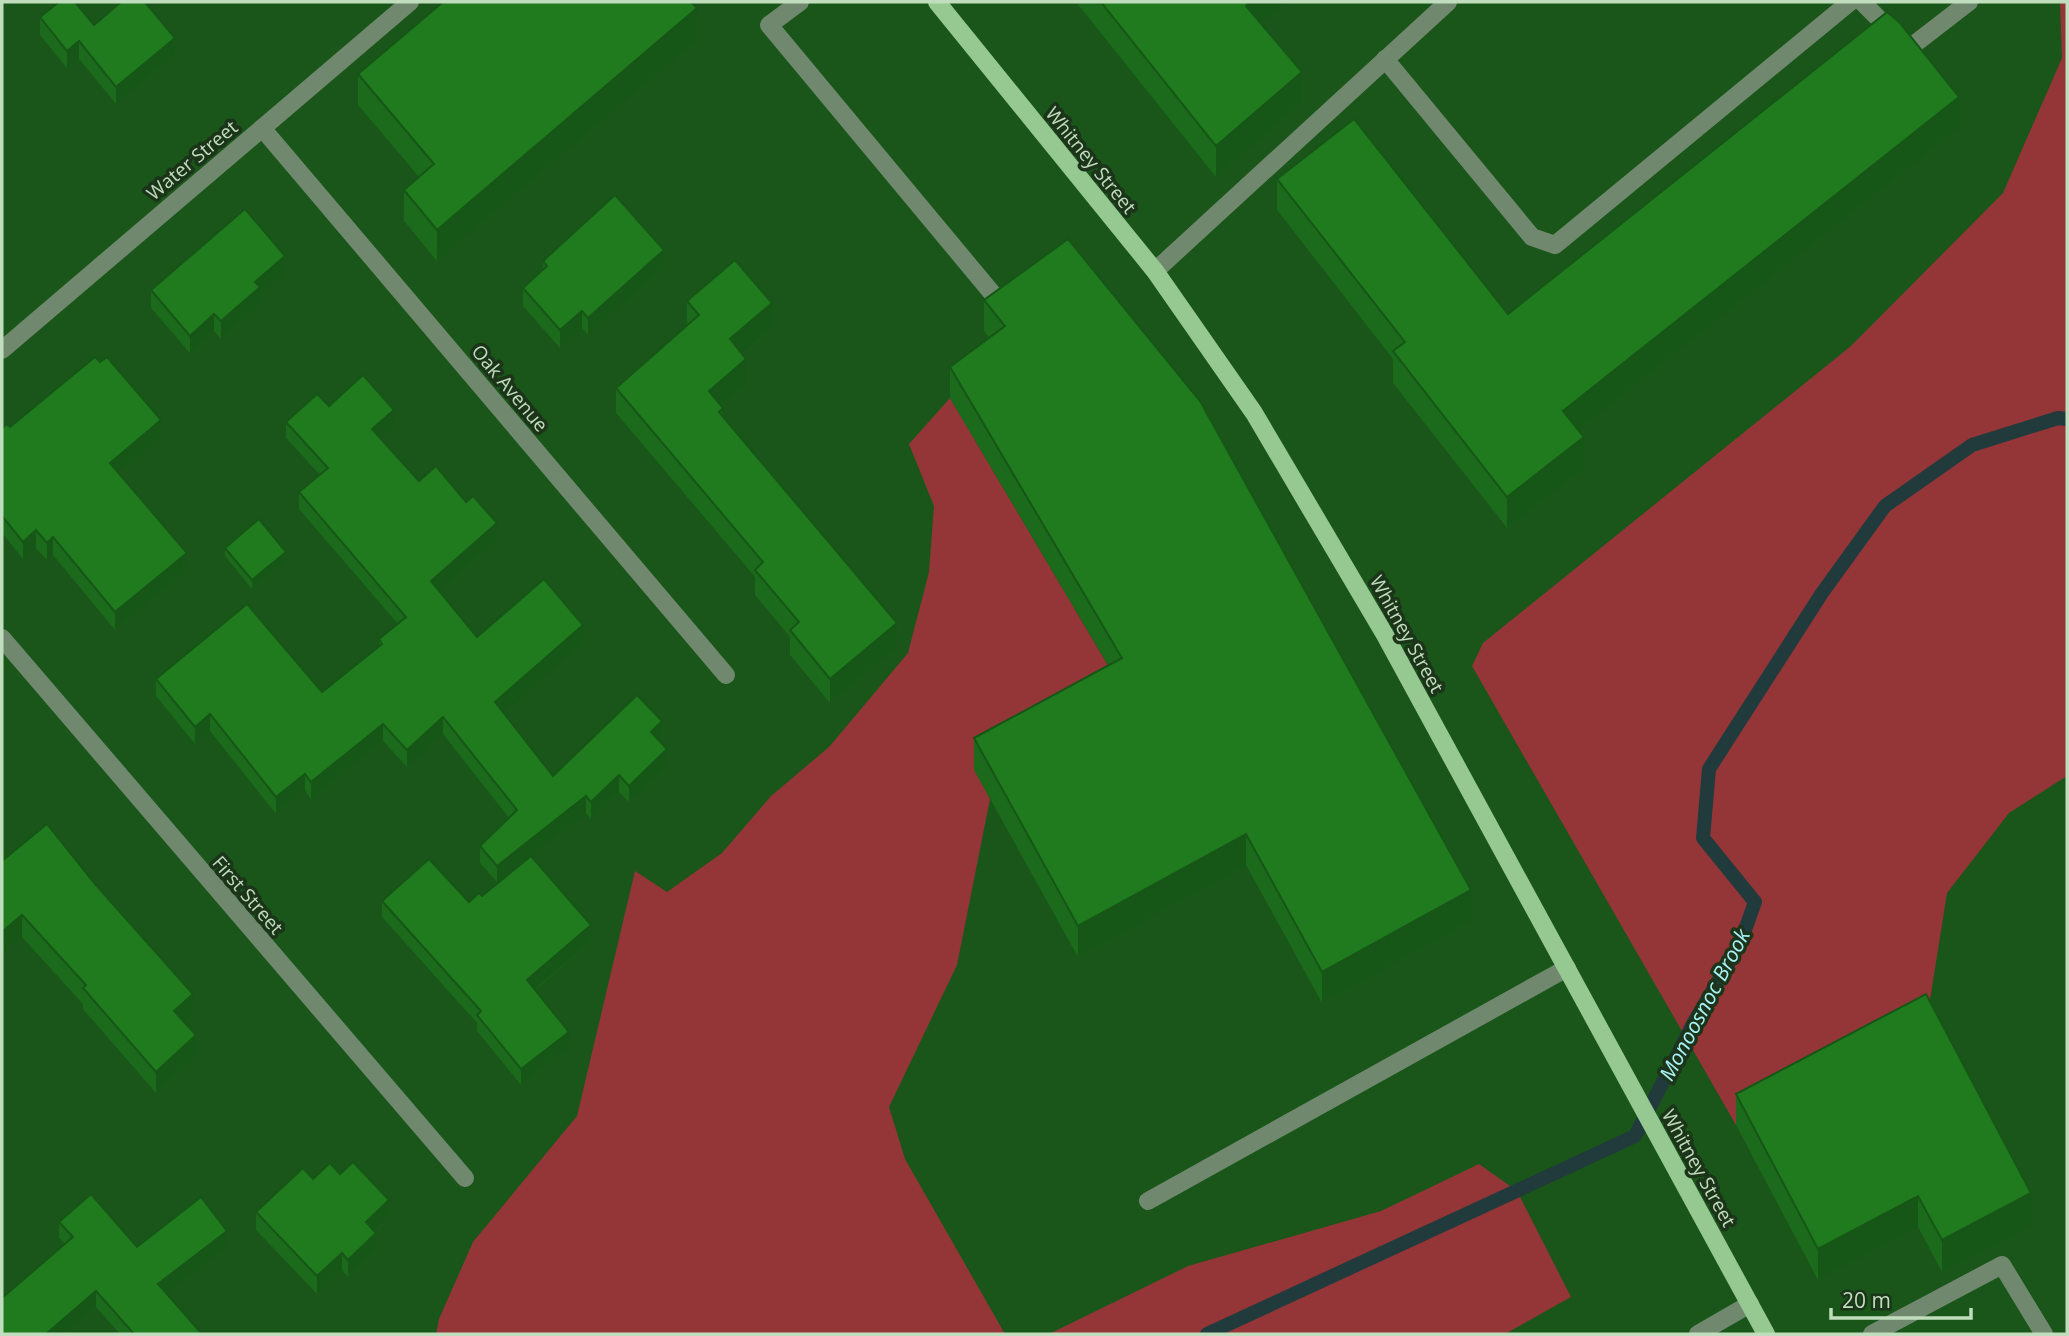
<svg xmlns="http://www.w3.org/2000/svg" width="2069" height="1336" font-family="'Open Sans',sans-serif">
  <style>
    .green { fill: #943637 }
    .lines { fill: none; stroke-linecap: round; stroke-linejoin: round }
    .stream { stroke: #213a3c; stroke-width: 14 }
    .minor { stroke: #70896e; stroke-width: 18 }
    .major { stroke: #96c992; stroke-width: 18 }
    .wall { fill: #1c6a1b }
    .shaded-wall { fill: #165616 }
    .building { fill: #207b1f; stroke: #165616; stroke-width: 2 }
    .labels { text-anchor: middle; stroke-width: 7; stroke-linejoin: round; paint-order: stroke }
    .street-label { font-size: 19px; fill: #c0debd; stroke: #1b341a }
    .water-label { font-size: 21px; font-style: italic; fill: #a8f1f7; stroke: #1b341a }
  </style>
  <rect width="100%" height="100%" fill="#1a5519"/>
  <!-- green -->
  <g class="green">
    <path d="M2060 2H2067V776L2009 813 1947 893 1926 1025 1736 1125 1472 666 1483 643 1851 346 2003 193 2062 58Z"/>
    <path d="M950 398 1122 689 975 770 990 799 957 965 889 1107 905 1159 1005 1334H436L439 1319 473 1242 577 1116 635 871 667 892 722 853 771 796 829 747 908 653 929 572 934 506 909 444Z"/>
    <path d="M1479 1164 1517 1191 1571 1297 1505 1334H1049L1188 1266 1381 1211Z"/>
  </g>
  <g class="lines">
    <!-- stream -->
    <path class="stream" d="M1207 1334 1635 1136 1694 1022 1740 944 1755 902 1703 838 1709 769 1822 593 1885 506 1972 445 2058 418 2067 419"/>
    <!-- minor -->
    <g class="minor">
      <path d="M800 2 769 25 992 293"/>
      <path d="M1862 2 1902 42 1912 46 1969 2"/>
      <path d="M1385 59 1532 237 1555 245 1850 2"/>
      <path d="M262 128 726 675"/>
      <path d="M1155 271 1448 2"/>
      <path d="M2 350 410 2"/>
      <path d="M2 638 465 1178"/>
      <path d="M1148 1201 1567 968"/>
      <path d="M1698 1334 1750 1304"/>
      <path d="M1872 1334 2002 1265 2044 1334"/>
    </g>
    <!-- major -->
    <path class="major" d="M937 2 1155 271 1254 413 1385 635 1766 1334"/>
  </g>
  <!-- wall -->
  <g class="wall">
    <path d="M1076 2H1287L1261 24 1302 103 1216 177Z"/>
    <path d="M40 17 94 25 175 55 116 104 79 59 67 68 40 35Z"/>
    <path d="M697 40 437 261 404 221V190L419 177 358 105V74Z"/>
    <path d="M1959 128 1578 430 1584 469 1507 528 1393 383V359L1277 210V179L1508 314Z"/>
    <path d="M543 261 664 268 588 335 582 328 560 348 523 306V288L543 269Z"/>
    <path d="M285 273 260 295V305L221 339 214 331 190 353 151 308V290Z"/>
    <path d="M984 300 1471 921 1322 1003 1246 865 1078 957 974 770V738L1108 665 950 398V367L989 338 984 331Z"/>
    <path d="M687 301 772 328 742 354 746 383 721 405 723 417 897 648 830 703 790 655V637L755 595V577L616 413V388L687 326Z"/>
    <path d="M329 406 394 427 380 439 419 481 497 540 439 591 477 637 583 642 502 712 553 776 662 738 659 741 667 766 629 802 619 792 591 819 586 813 497 882 480 863V846L509 818 443 734 407 767 383 741 311 799 305 790 276 814 210 731 195 744 156 696V679L322 692 379 646V639L398 624 299 509V492L320 475 286 438V422Z"/>
    <path d="M10 427 161 438 118 473 187 571 115 630 53 555 47 560 36 548 23 559 2 533V428Z"/>
    <path d="M225 548 286 561 252 589 225 556Z"/>
    <path d="M2 861 193 1015 185 1023 196 1057 156 1093 83 1009V1004L22 937 3 952 2 951Z"/>
    <path d="M482 896 591 941 535 990 569 1047 521 1085 477 1031V1023L382 917V901L469 902Z"/>
    <path d="M1736 1094 2031 1225 1942 1272 1918 1227 1818 1280 1736 1125Z"/>
    <path d="M340 1174 389 1217 375 1231 376 1250 348 1277 342 1270 317 1294 256 1230V1212L313 1179Z"/>
    <path d="M59 1222 137 1247H227L166 1293 202 1334H120L96 1307 65 1334H2L65 1244 59 1238Z"/>
  </g>
  <!-- shaded-wall -->
  <g class="shaded-wall">
    <path d="M1250 2H1287L1246 37V6Z"/>
    <path d="M697 8V40L437 261V230Z"/>
    <path d="M175 38V55L116 104V87Z"/>
    <path d="M79 41V59L67 68V51Z"/>
    <path d="M1302 72V103L1216 177V146Z"/>
    <path d="M1959 97V128L1563 442V411Z"/>
    <path d="M664 250V268L588 335V318Z"/>
    <path d="M285 256V273L260 295V305L221 339V321L255 282Z"/>
    <path d="M772 303V328L730 364V339Z"/>
    <path d="M582 311V328L560 348V330Z"/>
    <path d="M214 314V331L190 353V336Z"/>
    <path d="M746 359V383L709 416V391Z"/>
    <path d="M394 410V427L372 446V429Z"/>
    <path d="M161 420V438L110 480V463Z"/>
    <path d="M1584 437V469L1507 528V497Z"/>
    <path d="M497 523V540L431 598V581Z"/>
    <path d="M36 530V548L23 559V542Z"/>
    <path d="M53 537V555L47 560V543Z"/>
    <path d="M286 552V561L252 589V580Z"/>
    <path d="M187 553V571L115 630V612Z"/>
    <path d="M897 623V648L830 703V679Z"/>
    <path d="M583 625V642L495 719V702Z"/>
    <path d="M210 714V731L195 744V727Z"/>
    <path d="M443 717V734L407 767V750Z"/>
    <path d="M662 721V738L651 749V732Z"/>
    <path d="M383 724V741L311 799V782Z"/>
    <path d="M667 749V766L629 802V786Z"/>
    <path d="M305 774V790L276 814V797Z"/>
    <path d="M619 775V792L591 819V802Z"/>
    <path d="M586 796V813L497 882V866Z"/>
    <path d="M1246 834V865L1078 957V926Z"/>
    <path d="M1471 890V921L1322 1003V972Z"/>
    <path d="M22 915V937L3 952V931Z"/>
    <path d="M591 925V941L527 996V980Z"/>
    <path d="M193 994V1015L174 1033V1011Z"/>
    <path d="M569 1032V1047L521 1085V1069Z"/>
    <path d="M196 1035V1057L156 1093V1072Z"/>
    <path d="M2031 1193V1225L1942 1272V1240Z"/>
    <path d="M1918 1196V1227L1818 1280V1249Z"/>
    <path d="M389 1200V1217L366 1239V1222Z"/>
    <path d="M227 1231V1247L158 1300V1284Z"/>
    <path d="M376 1233V1250L348 1277V1260Z"/>
    <path d="M342 1253V1270L317 1294V1276Z"/>
    <path d="M96 1291V1307L65 1334H46Z"/>
  </g>
  <!-- building -->
  <g class="building">
    <path d="M59 2H75L94 25 121 2H145L175 38 116 87 79 41 67 51 40 17Z"/>
    <path d="M443 2H691L697 8 437 230 404 190 434 164 358 74Z"/>
    <path d="M1101 2H1250L1246 6 1302 72 1216 146Z"/>
    <path d="M1887 12 1899 22 1959 97 1563 411 1584 437 1507 497 1393 351 1405 342 1277 179 1354 119 1508 314Z"/>
    <path d="M615 195 664 250 588 318 582 311 560 330 523 288 547 266 543 261Z"/>
    <path d="M245 209 285 256 255 282 260 287 221 321 214 314 190 336 151 290Z"/>
    <path d="M1068 239 1200 401 1471 890 1322 972 1246 834 1078 926 974 738 1122 658 950 367 1005 326 984 300Z"/>
    <path d="M735 260 772 303 730 339 746 359 709 391 723 408 719 412 897 623 830 679 790 630 799 622 755 570 763 562 616 388 699 315 687 301Z"/>
    <path d="M95 357 100 362 107 357 161 420 110 463 187 553 115 612 53 537 47 543 36 530 23 542 2 516V428L7 424 10 427Z"/>
    <path d="M363 375 394 410 372 429 419 481 436 466 466 502 473 496 497 523 431 581 477 637 544 579 583 625 495 702 553 776 637 695 662 721 651 732 667 749 629 786 619 775 591 802 586 796 497 866 480 846 517 810 443 717 407 750 383 724 311 782 305 774 276 797 210 714 195 727 156 679 247 604 322 692 382 644 379 639 406 617 299 492 328 468 286 422 317 394 329 406Z"/>
    <path d="M259 519 286 552 252 580 225 548Z"/>
    <path d="M47 824 95 884 193 994 174 1011 196 1035 156 1072 83 988 86 985 22 915 3 931 2 929V861Z"/>
    <path d="M531 856 591 925 527 980 569 1032 521 1069 477 1015 481 1011 382 901 429 859 469 902 479 893 482 896Z"/>
    <path d="M1926 994 2031 1193 1942 1240 1918 1196 1818 1249 1736 1094Z"/>
    <path d="M353 1162 389 1200 366 1222 376 1233 348 1260 342 1253 317 1276 256 1212 303 1168 313 1179 330 1163 340 1174Z"/>
    <path d="M91 1194 137 1247 201 1197 227 1231 158 1284 202 1334H134L96 1291 46 1334H2V1298L73 1237 59 1222Z"/>
  </g>
  <g class="labels">
    <!-- street labels -->
    <g class="street-label">
      <text transform="translate(192 160) rotate(-40)" y="7">Water Street</text>
      <text transform="translate(1091 160) rotate(51)" y="7">Whitney Street</text>
      <text transform="translate(510 388) rotate(50)" y="7">Oak Avenue</text>
      <text transform="translate(1407 634) rotate(61)" y="7">Whitney Street</text>
      <text transform="translate(248 895) rotate(49)" y="7">First Street</text>
      <text transform="translate(1699 1168) rotate(61)" y="7">Whitney Street</text>
    </g>
    <!-- water labels -->
    <g class="water-label">
      <text transform="translate(1705 1005) rotate(-62)" y="7">Monoosnoc Brook</text>
    </g>
  </g>
  <!-- border -->
  <rect width="2069" height="1336" fill="none" stroke="#c0debd" stroke-width="7"/>
  <!-- scale -->
  <path d="M1831 1308v10h140v-10" fill="none" stroke="#c0debd" stroke-width="3.5"/>
  <text x="1842" y="1308" font-size="21" fill="#c0debd" stroke="#1b341a" stroke-width="5" paint-order="stroke">20 m</text>
</svg>
